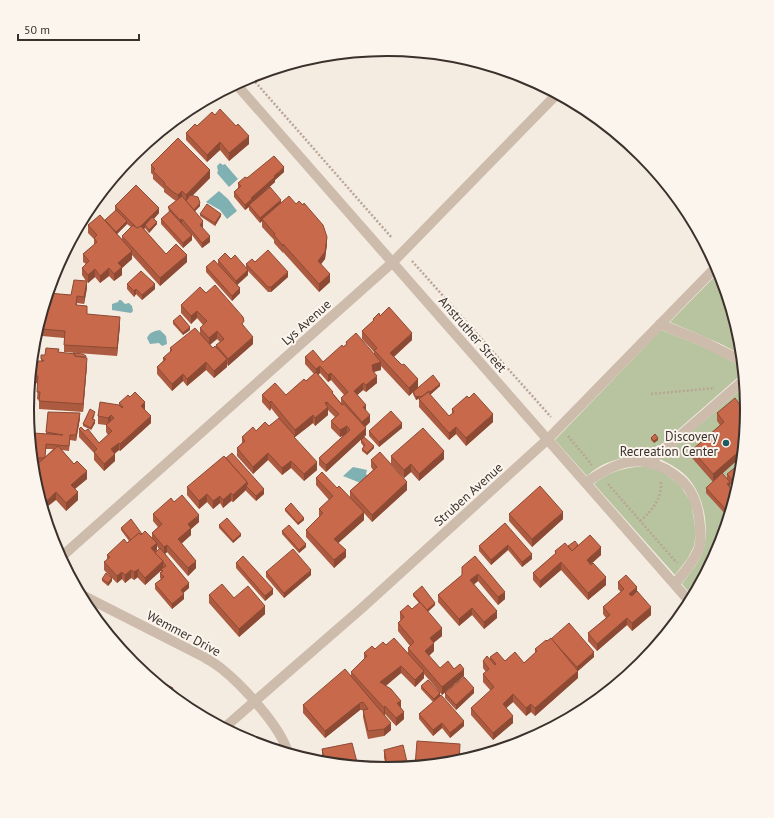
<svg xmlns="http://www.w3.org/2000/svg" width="774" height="818" font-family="'PT Sans',sans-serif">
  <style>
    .green { fill: #b8c4a0 }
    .water { fill: #7fb0b2 }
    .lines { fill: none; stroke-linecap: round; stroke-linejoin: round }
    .path { stroke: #b9a596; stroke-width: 2.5; stroke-dasharray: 2 2; stroke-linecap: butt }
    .street { stroke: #cdbbac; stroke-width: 10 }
    .wall { fill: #ac5a40; fill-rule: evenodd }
    .shaded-wall { fill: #8c4a34 }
    .building { fill: #c8694b; stroke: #8c4a34 }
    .poi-dot { fill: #1f5a5e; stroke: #fbf5ee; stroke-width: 1.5 }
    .labels { text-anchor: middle; stroke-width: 4; stroke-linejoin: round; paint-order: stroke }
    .street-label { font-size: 13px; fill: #3b302b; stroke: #fbf5ee }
    .poi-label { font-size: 13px; fill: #3b302b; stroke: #fbf5ee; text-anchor: end }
    .rim { fill: none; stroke: #3b302b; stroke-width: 2 }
  </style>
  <rect width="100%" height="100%" fill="#f4ebe1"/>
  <!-- green -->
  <g class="green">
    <path d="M720 271 740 339 742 355 721 344 670 322Z"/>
    <path d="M661 330 706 348 743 367V373L648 456C623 457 606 459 587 476L555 440Z"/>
    <path d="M745 386 747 409 740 479 720 547 693 597 682 584C689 574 699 563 703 551 710 528 704 496 688 478 681 470 670 464 660 459Z"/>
    <path d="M636 467H648L661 471 679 484 691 502 696 533 694 546 688 558 675 575 594 484C607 473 620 469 636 467Z"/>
  </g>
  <!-- water -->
  <g class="water">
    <path d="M220 163 223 165 225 164 238 179 229 187 217 173 218 171 217 166Z"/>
    <path d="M219 191 228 199 237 211 227 219 220 210 206 202Z"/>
    <path d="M119 300H121L125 304 129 303 132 306 133 311 131 313 112 310V304L118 302Z"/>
    <path d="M160 330 166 336 167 344 162 346 159 343 150 344 147 338C150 332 154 331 160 330Z"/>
    <path d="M353 467 367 470 366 474 369 477 363 484 343 476Z"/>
  </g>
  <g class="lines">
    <!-- path -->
    <g class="path">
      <path d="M250 76 392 238"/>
      <path d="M412 261 551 417"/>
      <path d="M651 394 715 388"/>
      <path d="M568 436 592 465"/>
      <path d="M608 484 677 563"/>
      <path d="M640 521C653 510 662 498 661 481"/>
      <path d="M693 582 698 587"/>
    </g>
    <!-- street -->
    <g class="street">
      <path d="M236 84 690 602"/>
      <path d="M660 324 704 342 742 361"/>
      <path d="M650 462 744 380"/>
      <path d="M586 483C614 462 643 451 675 475 688 484 695 496 698 512 700 524 702 537 699 548 695 561 683 573 675 584"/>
      <path d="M60 558 393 262 557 94"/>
      <path d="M80 594 204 657C210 661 216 664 222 669 243 686 281 727 288 753"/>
      <path d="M224 728 362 608 548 439 717 266"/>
    </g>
  </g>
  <!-- wall -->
  <g class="wall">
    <path d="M215 115 249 144 229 161 220 150 207 162 186 140V133Z"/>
    <path d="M151 165 210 178 192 196 200 206 195 211 203 227 202 228 210 242 202 248 192 235V240L183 248 161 224V219L169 212 168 207 176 201 173 199 164 192V189L153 179V175L151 173Z"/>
    <path d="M284 172 275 180V182L266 190 327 244 325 259 321 264 330 282 319 292 283 252V253L274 243V240L262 227V221L260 223 249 210V207L245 210 234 197V192L238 188V183L247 178Z"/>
    <path d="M115 206 159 213 154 219 157 224 149 233 145 228 144 229 166 254 187 262 160 286 132 255V259L122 268V275L114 281 109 276 100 283 95 277 88 283 87 281V288L84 304 77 303V305L87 314 120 325 117 356 64 352V338L42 336 43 313H42L48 293 71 295 86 281 82 275V268L86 264 83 262V254L94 245V239L88 233V225L105 220 115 211ZM127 224 131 227 122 236V239L117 234Z"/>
    <path d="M200 214 221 216 215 226 200 216Z"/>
    <path d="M231 259 246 268V264L255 262 288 277 271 292H268L248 271V275L237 285 240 293 232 301 206 272V267L218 264V260Z"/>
    <path d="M127 284 155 289 142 300 136 294 134 297 127 289Z"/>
    <path d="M206 293 244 326 253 344 228 366 227 364V367L214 378 206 370 187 386 183 381 172 391 157 374V367L163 361V358L170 352V348L200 334V328L203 325 197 318 191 324 181 313V305ZM217 339 220 342 216 345V348H213L210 345Z"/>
    <path d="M380 316 412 340 394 357 418 387 440 386 430 395 449 416 452 414V409L493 422 466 446 456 434 449 440 419 407V399L416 400 413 394V392L409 396 381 366V370L374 372 377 383 366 392 363 390 357 395 366 411 370 422 365 427 366 435 326 472 319 465V458L344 435 340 437 331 428V421L335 417 328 410V415L315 426 313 423 295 437V439L317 470 304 481 291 468 282 475 268 460 253 474 237 456V448L242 443V437L269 426 279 418 271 408 270 411 262 402V395H286L306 381 314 374 305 364V357L323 362 346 345V342L374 354V352L362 339V331L373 321V319ZM320 373 328 382 331 380 344 395 341 398V403L318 375Z"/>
    <path d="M173 321 190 330 183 335 173 324Z"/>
    <path d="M59 352 87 365 83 412 39 409V400L37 399 38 384 36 383V376L41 361V355H45Z"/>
    <path d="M119 403 145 410 151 423 120 451 119 450 115 453V461L104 471 94 460V453L79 437V429L85 431 99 443 108 435 106 432V425L98 424V416L119 405Z"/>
    <path d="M740 405 747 409 742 456 722 473 727 479V474L740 479 736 492 730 484 729 487 736 494 728 517 706 493V488L713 482 692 458V450L720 425 717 421V413Z"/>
    <path d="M48 412 80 418 76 441 70 440 69 451 62 450 87 479 75 489 78 500 66 511 56 500 38 463H32L31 453 46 434ZM46 449H53L45 457Z"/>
    <path d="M95 414 93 420 95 423 91 430 83 426V424Z"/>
    <path d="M402 428 379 447 369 436V431Z"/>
    <path d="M651 438 658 440 654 443 651 440Z"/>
    <path d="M361 440 374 448 367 455 362 451V449L364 447 361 443Z"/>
    <path d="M391 456 444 459 419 481 411 472 404 478 391 464Z"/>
    <path d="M226 458 264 494 256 501 246 491V490L233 502 231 501 223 508 220 503 213 509 207 502 199 509 187 495V487Z"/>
    <path d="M371 460 407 490 372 522 364 513V520L338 543 346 557 334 568 306 537V530L319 517V509L329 500 316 485V478L337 488 350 498V491L373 470 371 467Z"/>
    <path d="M174 502 199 522 191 529V535L181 543 196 568 188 576 167 552 165 554 189 588 183 593 184 599 172 609 155 589V584L161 579 160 578V573L161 572V570L145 585 138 578V577L134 580 131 578 125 583 122 579 117 583 112 578V581L108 586 102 581V579L111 577 104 570V562L107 560V555L127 543 129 541 121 530V528L142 534 152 537V533L158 527 153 521V514ZM157 546 159 549 155 553 157 550Z"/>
    <path d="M285 509 304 520 298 525 285 511Z"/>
    <path d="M509 514 563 519 532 547 509 521Z"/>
    <path d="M505 523 532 559 522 567 508 550 491 565 479 551V546Z"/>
    <path d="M219 525 241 536 233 543 219 528Z"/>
    <path d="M282 531 306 547 299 553 282 534Z"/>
    <path d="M578 545 601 555 590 564 606 585 588 600 561 570 540 588 533 580V573L555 554V551L568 546Z"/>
    <path d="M475 556 505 599 498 605 478 581 474 584 497 618 484 629 472 615 459 626 438 602V595L462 575Z"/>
    <path d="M236 563 273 594 265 601 236 568Z"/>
    <path d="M266 572 311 575 284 598 266 577Z"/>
    <path d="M618 582 637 591 651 615 632 631 627 625 597 651 588 641V633L606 618 603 614V607L621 592 618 589Z"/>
    <path d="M413 594 435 605 428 612 442 636 434 642V651L429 656 440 668 454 669 464 676 442 695 424 674V678L415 687 401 673 386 686 401 708 404 719 396 726 385 714V715L391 730 384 736 368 739 363 717V710H360L325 738 303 713V705L351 676V672L364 659V653L386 645 408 653V648L410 646 398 631V623L401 621 400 619V612L412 609 419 603 413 596Z"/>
    <path d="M209 595 234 598 265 614 239 637 209 603Z"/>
    <path d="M551 639 594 657 578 670V678L535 716 531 712 526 716 513 702 506 708 513 723 493 740 471 715V708L491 691 483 682V674L486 672 483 668V661L490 660V657L505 661 524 663 535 653V649L547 641Z"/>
    <path d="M421 686 440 695 464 726 450 738 442 728 433 736 419 719V714L433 702 421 689Z"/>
    <path d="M445 693H474L456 710 445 698Z"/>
    <path d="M322 749 358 766 323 763 322 757Z"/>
    <path d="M384 750 408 767 387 769 384 758Z"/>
  </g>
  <!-- shaded-wall -->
  <g class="shaded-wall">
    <path d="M249 136V144L229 161V153Z"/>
    <path d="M220 142V150L207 162V155Z"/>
    <path d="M284 167V172L275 180V182L249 205V207L245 210V205L251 198Z"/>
    <path d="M210 170V178L186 202V195Z"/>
    <path d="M182 191V198L178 202V195Z"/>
    <path d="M281 200V205L262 219V221L260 223V218Z"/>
    <path d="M200 203V206L193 213V210Z"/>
    <path d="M159 208V213L146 227 145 225V228L138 234V229Z"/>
    <path d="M221 214V216L215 226V223Z"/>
    <path d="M182 219V224L180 225V220Z"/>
    <path d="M127 221V224L116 235V232Z"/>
    <path d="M203 221V227L200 230V225Z"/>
    <path d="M157 222V224L149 233V230Z"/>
    <path d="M192 235V240L183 248V243Z"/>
    <path d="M210 236V242L202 248V243Z"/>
    <path d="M327 237V244L325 259 318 268V261Z"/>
    <path d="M132 251V259L122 268V275L114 281V274L118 263Z"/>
    <path d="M187 255V262L160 286V278Z"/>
    <path d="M109 268V276L100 283V276Z"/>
    <path d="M95 269V277L88 283V275Z"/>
    <path d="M248 270V275L236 286V281Z"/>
    <path d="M288 272V277L271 292V287Z"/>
    <path d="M330 274V282L319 292V284Z"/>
    <path d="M87 281V288L84 304V297Z"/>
    <path d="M155 284V289L142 300V295Z"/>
    <path d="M240 288V293L232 301V296Z"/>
    <path d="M136 289V294L134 297V291Z"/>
    <path d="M197 311V318L191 324V316Z"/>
    <path d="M120 317V325L117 356V348Z"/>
    <path d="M190 327V330L183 335V333Z"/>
    <path d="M217 331V339L209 345V338Z"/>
    <path d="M412 333V340L390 360V353Z"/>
    <path d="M253 337V344L228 366V359Z"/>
    <path d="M87 358V365L83 412V404Z"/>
    <path d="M227 359V367L214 378V371Z"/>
    <path d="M206 362V370L187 386V379Z"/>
    <path d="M381 362V370L372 372V365Z"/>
    <path d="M320 366V373L316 377V369Z"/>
    <path d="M331 373V380L328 382V375Z"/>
    <path d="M183 374V381L172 391V384Z"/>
    <path d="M377 376V383L366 392V385Z"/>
    <path d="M418 379V387L409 396V388Z"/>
    <path d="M363 383V390L354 398V391Z"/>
    <path d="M440 384V386L430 395V392Z"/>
    <path d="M419 396V398L416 400V397Z"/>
    <path d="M271 401V408L270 411V403Z"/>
    <path d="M145 402V410L141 406Z"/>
    <path d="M327 402V408L328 407V415L315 426V418L325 403Z"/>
    <path d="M366 405V412L363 407Z"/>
    <path d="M80 413V418L76 441V435Z"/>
    <path d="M493 414V422L466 446V438Z"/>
    <path d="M111 415V423L108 425V418Z"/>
    <path d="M313 415V423L295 437V430Z"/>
    <path d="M370 415V422L362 430V422Z"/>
    <path d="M151 416V423L120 451V444Z"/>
    <path d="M95 420V423L91 430V428Z"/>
    <path d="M402 423V428L379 447V442Z"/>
    <path d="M347 426V434L340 437V430Z"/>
    <path d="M456 427V434L449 440V433Z"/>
    <path d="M366 428V435L326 472V465Z"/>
    <path d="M658 438V440L654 443V441Z"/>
    <path d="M119 443V450L111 457V449Z"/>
    <path d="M374 446V448L367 455V453Z"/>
    <path d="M743 448 742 456 713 482V474Z"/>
    <path d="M444 451V459L419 481V474Z"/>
    <path d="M268 453V460L253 474V467Z"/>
    <path d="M115 454V461L104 471V464Z"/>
    <path d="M291 461V468L282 475V468Z"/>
    <path d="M317 462V470L304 481V474Z"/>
    <path d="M411 464V472L404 478V470Z"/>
    <path d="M87 471V479L71 492V485Z"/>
    <path d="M247 482 246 490 233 502V495Z"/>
    <path d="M407 482V490L372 522V515Z"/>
    <path d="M730 482V487L727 489V484Z"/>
    <path d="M264 489V494L256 501V496Z"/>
    <path d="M56 492V500L43 510 42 505Z"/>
    <path d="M78 492V500L66 511V503Z"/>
    <path d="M231 493V501L223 508V500Z"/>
    <path d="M207 494V502L199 509V501Z"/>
    <path d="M220 496V503L213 509V501Z"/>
    <path d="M364 512V520L334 547V539Z"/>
    <path d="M563 512V519L532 547V539Z"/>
    <path d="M199 515V522L191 529V535L178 547V539L188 524Z"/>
    <path d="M304 518V520L298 525V523Z"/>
    <path d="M241 534V536L233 543V541Z"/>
    <path d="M157 543V550L151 556V548Z"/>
    <path d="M306 544V547L299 553V550Z"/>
    <path d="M167 545V552L164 555V547Z"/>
    <path d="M508 545V550L491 565V560Z"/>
    <path d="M601 547V555L587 568V560Z"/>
    <path d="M346 550V557L334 568V560Z"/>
    <path d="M532 554V559L522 567V562Z"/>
    <path d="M163 561V569L145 585V578Z"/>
    <path d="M196 561V568L188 576V568Z"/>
    <path d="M561 562V570L540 588V581Z"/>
    <path d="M139 569 138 570V577L134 580V572Z"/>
    <path d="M131 570V578L125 583V575Z"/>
    <path d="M311 570V575L284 598V593Z"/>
    <path d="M122 572V579L117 583V576Z"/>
    <path d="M478 574V581L470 588V580Z"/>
    <path d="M606 577V585L588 600V593Z"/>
    <path d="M112 578V581L108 586V583Z"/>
    <path d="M189 583V588L181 595V590Z"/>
    <path d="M637 587V595L629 601V594Z"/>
    <path d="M273 589V594L265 601V596Z"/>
    <path d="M505 592V599L498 605V597Z"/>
    <path d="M184 594V599L172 609V604Z"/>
    <path d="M435 603V605L427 612V610Z"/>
    <path d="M265 606V614L239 637V629Z"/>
    <path d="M651 607V615L632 631V623Z"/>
    <path d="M472 608V615L459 626V619Z"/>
    <path d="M497 611V618L484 629V622Z"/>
    <path d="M627 618V625L597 651V644Z"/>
    <path d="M442 628V636L430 646V638Z"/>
    <path d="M434 643V651L425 659V651Z"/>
    <path d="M594 652V657L577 672V667Z"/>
    <path d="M401 666V673L380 690V682Z"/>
    <path d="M464 669V676L442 695V687Z"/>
    <path d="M424 671V678L415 687V680Z"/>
    <path d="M578 671V678L535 716V708Z"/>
    <path d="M173 688V696H172L170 694Z"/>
    <path d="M474 688V693L456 710V705Z"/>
    <path d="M440 693V696L434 702V699Z"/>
    <path d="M513 694V702L503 711V704Z"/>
    <path d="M401 701V709L397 703Z"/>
    <path d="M360 703V710L325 738V731Z"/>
    <path d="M531 704V712L526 716V708Z"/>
    <path d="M385 706V714L384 715V708Z"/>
    <path d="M404 712V719L396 726V718Z"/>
    <path d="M513 716V723L493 740V733Z"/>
    <path d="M464 721V726L450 738V733Z"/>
    <path d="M391 723V730L384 736V729Z"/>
    <path d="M442 723V728L433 736V730Z"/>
  </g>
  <!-- building -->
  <g class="building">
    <path d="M220 109 236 126 238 124 249 136 229 153 220 142 207 155 186 133 195 124 197 126 212 112 215 115Z"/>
    <path d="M178 138 210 170 186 195 182 191 178 195 173 192 164 184 165 183 153 171 155 169 151 165Z"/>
    <path d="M274 156 284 167 274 176 275 177 251 198 252 199 245 205 234 192 241 186 238 183 245 177 247 178Z"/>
    <path d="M136 185 159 208 141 226 137 228 115 206Z"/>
    <path d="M270 187 281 200 260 218 249 205Z"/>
    <path d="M190 195 198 197 200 203 194 210 186 201Z"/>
    <path d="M182 196 203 221 200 225 210 236 202 243 182 219 180 220 168 207Z"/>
    <path d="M289 196 296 204 299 201 303 205 304 203 323 225 327 237 325 252 318 261 330 274 319 284 283 244V246L274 235 275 234 262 219Z"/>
    <path d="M207 204 221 214 215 223 200 214Z"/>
    <path d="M116 210 127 221 116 232 105 220Z"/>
    <path d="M170 211 192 235 183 243 161 219Z"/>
    <path d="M100 215 132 251 118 263 122 267 114 274 109 268 100 276 95 269 88 275 82 268 89 261 83 254 97 242 94 238 97 235 88 225Z"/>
    <path d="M152 217 157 222 149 230 145 225Z"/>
    <path d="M133 225 137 228 141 226 166 254 176 244 187 255 160 278 122 236Z"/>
    <path d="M268 250 288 272 271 287H268L246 264 252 259 255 262Z"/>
    <path d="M225 253 231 259 235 255 248 270 236 281 218 260Z"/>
    <path d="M214 260 240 288 232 296 206 267Z"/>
    <path d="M141 271 155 284 142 295 136 289 134 291 127 284Z"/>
    <path d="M74 280 87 281 84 297 77 296 76 305 87 306V314L120 317 117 348 64 345 65 331 42 329 44 306 48 293 71 295Z"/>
    <path d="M215 285 243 317 244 321 242 324 253 337 228 359 216 345 224 339 217 331 209 338 200 328 207 321 197 311 191 316 181 305 200 287 206 293Z"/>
    <path d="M389 307 412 333 390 353 402 365 404 364 418 379 409 388 374 350 377 348 362 331 374 320 373 319 379 313 380 316Z"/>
    <path d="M180 315 190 327 183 333 173 321Z"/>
    <path d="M195 328 213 348 215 346 227 359 214 371 206 362 187 379 183 374 172 384 157 367 166 359 163 358 172 350 170 348Z"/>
    <path d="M356 333 381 362 372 365 373 371 377 376 366 385 363 383 354 391 366 405 363 407 370 415 362 422 341 398 348 392 331 373 328 375 320 366 316 369 305 357 313 350 323 362 342 345 343 347 347 344 346 342Z"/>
    <path d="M46 348 59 349 58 352 75 354V356L87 358 83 404 39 401 40 392H37L38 376H36L37 361H44L41 359V355H45Z"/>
    <path d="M73 353 83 354 86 356V357L75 356V354Z"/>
    <path d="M316 372 333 392 332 393 342 405 344 404 366 428 326 465 319 458 350 430 347 426 340 430 331 421 339 414 327 402 325 403 328 407 315 418 313 415 295 430 271 401 270 403 262 395 275 383 286 395 304 379 306 381Z"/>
    <path d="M433 375 440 384 430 392 429 391 421 397 419 396 416 397 413 392Z"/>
    <path d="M135 392 145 402 141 406 151 416 120 444 119 443 111 449 115 454 104 464 94 452 97 449 79 429 81 427 85 431 88 429 99 443 112 431 106 425 114 418 111 415 108 418 98 416 100 402 119 405 122 408 123 407 119 403 128 395 130 397Z"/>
    <path d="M428 392 449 416 454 412 452 409 467 396 469 398 474 393 493 414 466 438 456 427 449 433 419 399Z"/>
    <path d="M735 398 740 405 746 399 747 409 743 448 713 474 692 450 724 422 717 413Z"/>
    <path d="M90 409 95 412 92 419 95 420 91 428 83 424Z"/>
    <path d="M391 411 402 423 379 442 369 431Z"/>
    <path d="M48 412 80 413 76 435H70L69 446 46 444 45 457 43 458H32L31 453 33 433 63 435 46 432Z"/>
    <path d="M279 418 295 436 294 437 317 462 304 474 291 461 282 468 268 453 253 467 237 448 245 441 242 437 253 427 256 431 265 422 269 426Z"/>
    <path d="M423 428 444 451 419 474 411 464 404 470 391 456Z"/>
    <path d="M655 434 658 438 654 441 651 438Z"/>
    <path d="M364 437 374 446 367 453 362 449 365 445 361 440Z"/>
    <path d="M58 446 74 464 77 461 87 471 71 485 78 492 66 503 56 492 42 505 34 479 33 468Z"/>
    <path d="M380 452 407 482 372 515 350 491 377 467 371 460Z"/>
    <path d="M232 453 264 489 256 496 246 486 248 484 247 482 226 458Z"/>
    <path d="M224 456 247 482 233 495 231 493 223 500 220 496 213 501 207 494 199 501 187 487Z"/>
    <path d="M742 462 740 479 738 487 727 474Z"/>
    <path d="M322 472 337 488 339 486 364 512 334 539 346 550 334 560 306 530 323 513 319 509 333 496 316 478Z"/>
    <path d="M722 473 730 482 727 484 736 494 730 514 706 488Z"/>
    <path d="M540 486 563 512 532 539 509 514Z"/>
    <path d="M182 495 199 515 188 524 191 528 178 539 196 561 188 568 167 545 164 547 152 533 162 524 153 514 171 498 174 502Z"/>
    <path d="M291 503 304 518 298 523 285 509Z"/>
    <path d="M227 518 241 534 233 541 219 525Z"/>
    <path d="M131 519 142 534 141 535 139 533 131 540 121 528Z"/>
    <path d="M505 523 532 554 522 562 508 545 491 560 479 546Z"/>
    <path d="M289 525 306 544 299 550 282 531Z"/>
    <path d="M145 531 157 543 151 548 163 561 145 578 138 570 139 569 134 572 131 570 125 575 122 572 117 576 104 562 110 557 107 555 124 539 127 543 139 533 141 535Z"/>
    <path d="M590 535 601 547 587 560 591 565 593 563 606 577 588 593 561 562 540 581 533 573 556 553 555 551 565 543 572 551Z"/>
    <path d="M575 541 578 545 572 551 568 546Z"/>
    <path d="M160 548 189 583 181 590 184 594 172 604 155 584 164 577 160 573 163 571 161 569 166 566 163 562V561L155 553Z"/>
    <path d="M293 549 311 570 284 593 266 572Z"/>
    <path d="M243 556 273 589 265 596 236 563Z"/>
    <path d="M475 556 505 592 498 597 478 574 470 580 497 611 484 622 472 608 459 619 438 595 462 575V567Z"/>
    <path d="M106 573 112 578 108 583 102 579Z"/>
    <path d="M626 575 637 587 629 594 632 596 637 591 651 607 632 623 627 618 597 644 588 633 610 615 603 607 624 589 618 582Z"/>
    <path d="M222 584 234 598 248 586 265 606 239 629 209 595Z"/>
    <path d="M422 586 435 603 427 610 413 594Z"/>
    <path d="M420 602 442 628 430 638 434 643 425 651 440 668 448 661 454 669 460 664 464 669 442 687 408 648 414 642 398 623 404 617 400 612 408 605 412 609Z"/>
    <path d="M569 623 594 652 577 667 551 639Z"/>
    <path d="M394 638 424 671 415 680 401 666 380 682 391 689 401 701 397 703 404 712 396 718 385 706 384 708 351 672 367 656 364 653 372 646 375 649 383 642 386 645Z"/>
    <path d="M551 638 578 671 535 708 531 704 526 708 513 694 503 704 513 716 493 733 471 708 494 687 483 674 489 669 483 661 487 656 495 665 496 664 490 657 497 652 505 661 515 652 524 663 537 651 535 649 546 640 547 641Z"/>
    <path d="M345 669 391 723 384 729 368 731 363 710 368 709 363 702 360 703 325 731 303 705Z"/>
    <path d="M144 673 173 688 170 694Z"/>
    <path d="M464 677 474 688 456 705 445 693Z"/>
    <path d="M428 680 440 693 434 699 421 686Z"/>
    <path d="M441 695 464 721 450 733 442 723 433 730 419 714Z"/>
    <path d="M417 741 460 744 459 762 415 766Z"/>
    <path d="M352 743 358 766 325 763 322 749Z"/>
    <path d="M403 745 408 766 399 768 388 769 384 750Z"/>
  </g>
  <!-- markers -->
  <circle class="poi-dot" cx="726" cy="443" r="4"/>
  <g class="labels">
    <!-- street labels -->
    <g class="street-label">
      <text transform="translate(306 322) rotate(-42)" y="5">Lys Avenue</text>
      <text transform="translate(473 334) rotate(49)" y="5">Anstruther Street</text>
      <text transform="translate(468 494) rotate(-42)" y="5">Struben Avenue</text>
      <text transform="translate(184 633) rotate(28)" y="5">Wemmer Drive</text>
    </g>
    <!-- poi labels -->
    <g class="poi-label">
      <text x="718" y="441">Discovery<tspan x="718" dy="15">Recreation Center</tspan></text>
    </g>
  </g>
  <!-- crop -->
  <path d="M0 0H774V818H0ZM34 409a353 353 0 1 1 706 0a353 353 0 1 1-706 0Z" fill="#fbf5ee" fill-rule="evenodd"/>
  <path class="rim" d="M34 409a353 353 0 1 1 706 0a353 353 0 1 1-706 0Z"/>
  <!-- scale -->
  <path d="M18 34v6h121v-6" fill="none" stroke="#3b302b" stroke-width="2"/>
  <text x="24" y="34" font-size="12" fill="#3b302b" stroke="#fbf5ee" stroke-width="3" paint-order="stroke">50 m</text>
</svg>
